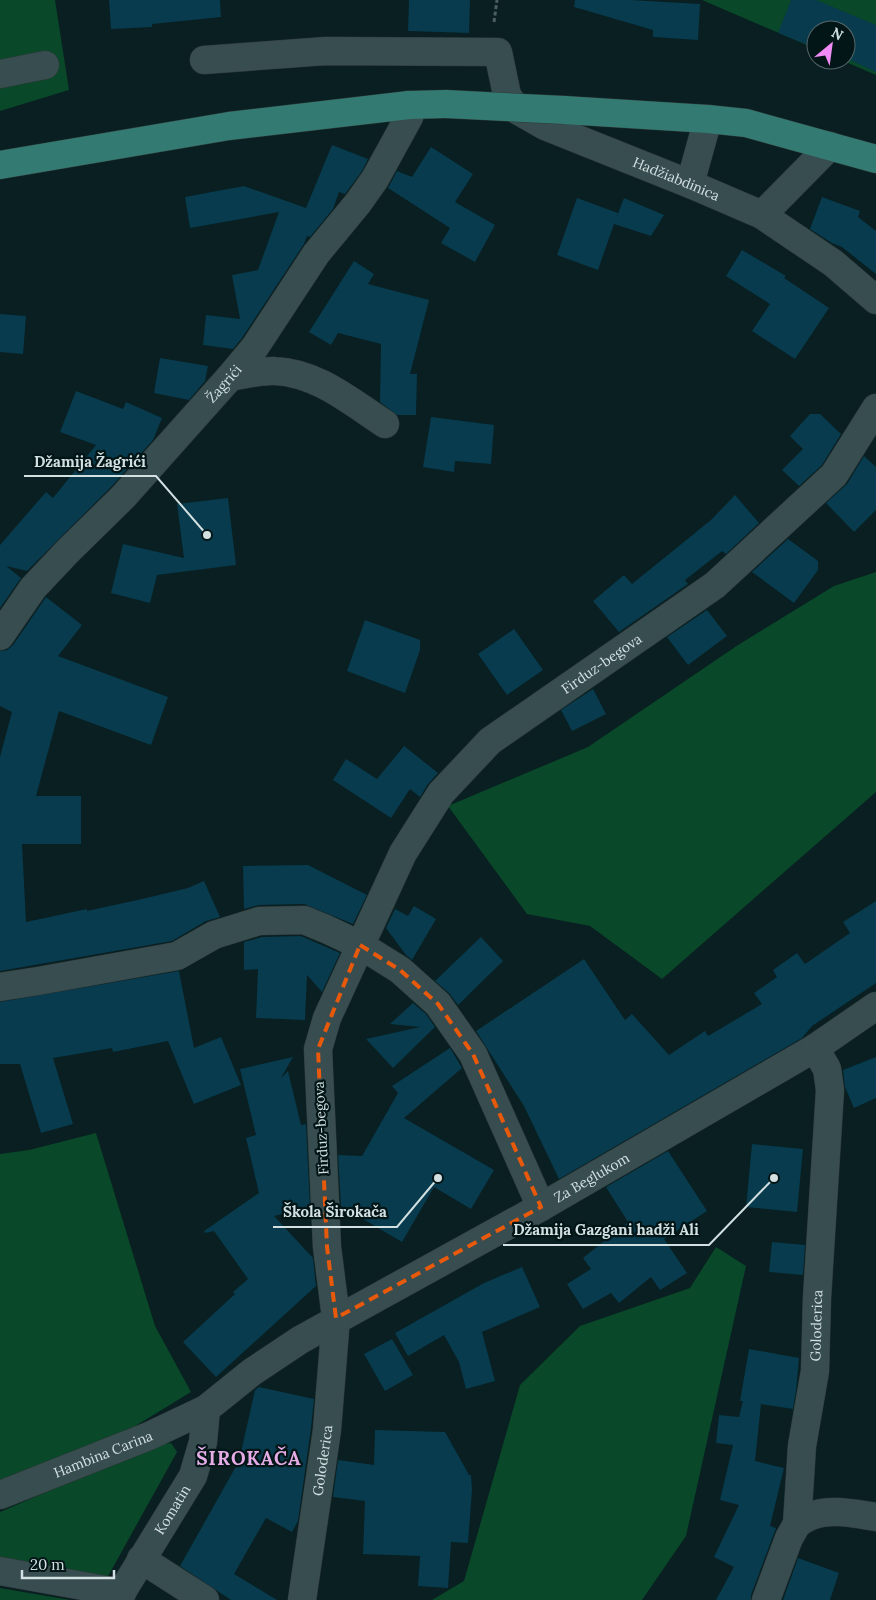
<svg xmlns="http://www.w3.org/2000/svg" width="876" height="1600" font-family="Lora,serif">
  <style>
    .green { fill: #094828 }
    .building { fill: #073b4d }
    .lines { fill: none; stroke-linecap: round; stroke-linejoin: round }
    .minor-casing { stroke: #2e3839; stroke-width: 29 }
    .major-casing { stroke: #2e3839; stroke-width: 29 }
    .path { stroke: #4c5f61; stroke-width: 3; stroke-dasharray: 4 2.5; stroke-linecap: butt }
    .minor { stroke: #374d4f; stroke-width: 28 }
    .major { stroke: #337b72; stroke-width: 28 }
    .major-bridge-casing { stroke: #2e3839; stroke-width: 29; stroke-linecap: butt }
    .major-bridge { stroke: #337b72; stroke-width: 28 }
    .marked { fill: none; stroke: #e8590c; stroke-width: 4; stroke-dasharray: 10 6; stroke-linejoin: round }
    .labels { text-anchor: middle; stroke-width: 4.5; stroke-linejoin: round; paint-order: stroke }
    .street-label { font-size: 14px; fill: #d3e0e1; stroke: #021517 }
    .district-label { font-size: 19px; font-weight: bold; letter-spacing: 1px; fill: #e5ace6; stroke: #021517 }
    .leader { fill: none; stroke: #d3e0e1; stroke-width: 2 }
    .callout-dot { fill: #d3e0e1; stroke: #021517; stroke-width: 2 }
    .callout-label { font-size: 15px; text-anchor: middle; font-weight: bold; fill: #d3e0e1; stroke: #021517; stroke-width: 4.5; stroke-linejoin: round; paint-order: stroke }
  </style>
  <rect width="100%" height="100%" fill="#091f21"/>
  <!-- green -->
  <g class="green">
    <path d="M0 0H55L69 90 0 111Z"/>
    <path d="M702 0H876V75L841 60H846V30H816V49Z"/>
    <path d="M876 572V792L662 979 590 926 527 914 448 806 588 747 738 645 834 586Z"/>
    <path d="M96 1133 155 1326 191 1392 132 1428 0 1484V1154L29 1150Z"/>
    <path d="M716 1247 746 1266 686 1536 642 1600H432L464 1581 520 1385 580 1326 690 1288Z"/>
    <path d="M171 1443 177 1452 102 1587 0 1568V1512L155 1445Z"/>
    <path d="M0 1588 70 1600H0Z"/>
  </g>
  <!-- building -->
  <g class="building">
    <path d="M109 0H220L221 17 152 24V27L111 29Z"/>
    <path d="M409 0H470L469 33 408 31Z"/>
    <path d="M575 0H630L700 4 698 40 653 37V30L574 7Z"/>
    <path d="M791 0H816L876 25V72L846 58V30H816V48L778 33Z"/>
    <path d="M332 145 368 159 362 171 345 194 339 192 333 209 310 237 307 236 304 244 242 338 233 349 203 345 206 315 240 319 232 275 258 270 279 212 190 228 185 197 244 186 306 208Z"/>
    <path d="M431 147 473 174 455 202 495 225 475 262 441 243 450 228 388 188 397 171 412 177Z"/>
    <path d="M822 197 860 211 858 217 876 231V274L842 247 832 243 810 229Z"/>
    <path d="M577 198 618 213 616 219 624 198 664 215 651 236 614 224 598 270 557 255Z"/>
    <path d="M742 250 786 276 784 278 829 308 795 359 752 331 770 304 726 276Z"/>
    <path d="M354 261 374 274 368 284 429 300 410 374H417L416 415H397L380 402 381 344 338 333 331 345 309 332Z"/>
    <path d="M0 314 26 316 23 354 0 352Z"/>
    <path d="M160 358 208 366 205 381 189 400 154 393Z"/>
    <path d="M76 391 123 409 126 402 162 418 153 440 112 486 27 571 6 566 21 578 0 608V545L46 492 53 498 96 445 60 432Z"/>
    <path d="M810 414H820L841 434 822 465 799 486 782 470 803 449 790 436Z"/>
    <path d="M431 417 494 425 491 464 455 461 454 472 423 467Z"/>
    <path d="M864 456 876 467V510L854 532 826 503 847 484Z"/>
    <path d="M735 495 759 523 726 554 722 551 685 580 688 584 619 632 593 601 624 575 632 584 711 520Z"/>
    <path d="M228 498 236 565 157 575 150 603 111 593 123 544 184 558 177 504Z"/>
    <path d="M788 539 818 561V570L794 603 752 572Z"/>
    <path d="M46 597 82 625 58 656 168 697 151 745 59 711 36 796H81V844H22L26 922 87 909V911L142 899 188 888 204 881 220 917 206 921 172 941 0 971V757L12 712 0 706V651L7 650 13 645Z"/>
    <path d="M707 610 727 636 688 665 667 637Z"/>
    <path d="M365 620 420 640V650L405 693 347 671Z"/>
    <path d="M514 629 543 670 507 695 478 654Z"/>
    <path d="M593 689 606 714 572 731 561 710Z"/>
    <path d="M404 746 438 773 428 784 420 797 410 789 391 818 333 780 346 759 377 779Z"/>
    <path d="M308 865 367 895 353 924 304 904 259 905 244 909 243 866Z"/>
    <path d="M876 901V983L812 1026 802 1038 559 1179 524 1106 476 1031 584 959 625 1020 632 1014 669 1055 705 1031 708 1036 762 1004 754 993 777 977 773 970 797 953 805 964 850 933 843 922Z"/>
    <path d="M414 906 436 919 412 960 406 955 386 928 395 909 408 916Z"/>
    <path d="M301 936 340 953 322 992 307 975 305 1020 256 1018 258 969 244 970V942L262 937Z"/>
    <path d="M481 937 503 961 458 1005 449 993 435 981Z"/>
    <path d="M179 971 194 1048 221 1037 241 1085 194 1104 168 1041 113 1052 112 1048 53 1058 73 1124 41 1133 20 1064H0V1002Z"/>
    <path d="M413 1003 426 1014 435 1027 393 1068 366 1039 420 1027 390 1024Z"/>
    <path d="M450 1048 462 1068 404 1118 494 1170 471 1209 434 1187 402 1242 341 1206 338 1155 362 1156 398 1093 392 1086Z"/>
    <path d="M293 1057 281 1078 288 1071 301 1125 306 1124 310 1207 274 1216 313 1258 316 1286 216 1377 183 1342 235 1294 233 1292 248 1279 214 1231 205 1233 204 1231 259 1193 246 1138 256 1135 240 1069Z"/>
    <path d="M876 1057V1098L854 1108 845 1087 843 1070Z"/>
    <path d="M752 1144 803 1149 797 1212 746 1207Z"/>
    <path d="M668 1151 707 1211 664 1239 687 1273 660 1290 651 1277 619 1303 611 1293 583 1309 567 1284 591 1269 583 1258 628 1222 606 1187Z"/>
    <path d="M772 1242 805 1245 803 1275 769 1272Z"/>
    <path d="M522 1267 540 1307 482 1332 495 1381 466 1389 459 1362 444 1335 408 1356 395 1333 484 1283Z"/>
    <path d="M392 1339 413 1375 385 1391 364 1354Z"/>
    <path d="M749 1349 799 1358 796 1391 793 1409 761 1404 755 1461 784 1468 770 1526 776 1528 751 1595V1600H716L734 1567 714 1557 739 1505 720 1500 733 1445 716 1443 719 1415 739 1417 743 1401H740Z"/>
    <path d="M259 1387 314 1399 311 1428 298 1521 292 1532 266 1518 234 1574 277 1600H231L180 1566 239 1461 255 1390Z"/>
    <path d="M375 1430 445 1432 469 1475H471L472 1490 468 1543 451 1542 448 1588 418 1586 420 1556 363 1554 365 1501 333 1497 338 1460 374 1465Z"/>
    <path d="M798 1558 839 1573 830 1600H783Z"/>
  </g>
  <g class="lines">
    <!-- minor casing -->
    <g class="minor-casing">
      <g id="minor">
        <path id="s1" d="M204 60 326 51 498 52 507 95 517 110 545 126 690 184 762 215 833 263 876 300"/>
        <path d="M0 74 45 65"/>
        <path d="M690 184 708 119"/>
        <path d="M762 215 830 146"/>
        <path d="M230 377C244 375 261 370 275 371 318 373 351 402 385 424"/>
        <path id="s2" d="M0 636 33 588 67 552 123 497 230 377 255 347 316 254 358 203 375 179 409 117 410 114 409 105"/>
        <path d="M0 987 38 981 177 956 214 935 259 921 304 920 326 929 360 945 400 970 438 1004 473 1054 541 1207"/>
        <path id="s3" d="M0 1495 149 1436 206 1409 252 1372 300 1340 541 1207 815 1048 876 1006"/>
        <path d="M797 1524C801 1521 806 1518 811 1516 830 1508 856 1514 876 1517"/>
        <path d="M141 1559 205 1600"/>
        <path d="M0 1571 122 1593"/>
        <path id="s4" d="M117 1600 193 1476 203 1442 206 1409"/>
        <path id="s5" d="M302 1600 327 1430 336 1318 327 1247 318 1049 327 1018 403 853 441 793 490 741 715 585 834 475 876 408"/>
        <path id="s6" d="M766 1600 789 1538 797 1524 802 1446 815 1371 817 1298 830 1090 827 1069 815 1048"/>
      </g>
    </g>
    <!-- major casing -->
    <g class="major-casing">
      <g id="major">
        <path d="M564 110 708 119 746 123 876 159"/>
        <path d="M0 165 229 126 409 105 446 104"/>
      </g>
    </g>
    <!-- path -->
    <path class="path" d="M494 22 497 0"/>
    <!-- minor -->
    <use href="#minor" class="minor"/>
    <!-- major -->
    <use href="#major" class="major"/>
    <!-- major-bridge casing -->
    <g class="major-bridge-casing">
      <path id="major-bridge" d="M446 104 564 110"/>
    </g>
    <!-- major-bridge -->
    <use href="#major-bridge" class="major-bridge"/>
  </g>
  <!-- marked area -->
  <path class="marked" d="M360 945 400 970 438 1004 473 1054 541 1207 336 1318 327 1247 318 1049Z"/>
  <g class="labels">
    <!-- street labels -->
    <g class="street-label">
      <text dy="5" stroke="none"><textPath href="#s1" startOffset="530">Hadžiabdinica</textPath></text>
      <text dy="5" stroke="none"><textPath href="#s2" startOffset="338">Žagrići</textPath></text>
      <text dy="5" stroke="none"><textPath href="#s5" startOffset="1046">Firduz-begova</textPath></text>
      <text transform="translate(321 1128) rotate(-93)" y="5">Firduz-begova</text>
      <text dy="5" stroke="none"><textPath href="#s3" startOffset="674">Za Beglukom</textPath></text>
      <text dy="5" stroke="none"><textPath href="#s6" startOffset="282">Goloderica</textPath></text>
      <text dy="5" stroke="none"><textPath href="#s3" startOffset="111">Hambina Carina</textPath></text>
      <text dy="5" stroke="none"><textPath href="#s5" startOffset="141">Goloderica</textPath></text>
      <text dy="5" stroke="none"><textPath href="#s4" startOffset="106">Komatin</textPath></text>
    </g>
    <!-- district labels -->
    <g class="district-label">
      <text x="249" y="1465">ŠIROKAČA</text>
    </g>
  </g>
  <!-- callouts -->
  <path class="leader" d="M207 535L156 476H24M438 1178L397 1227H273M774 1178L709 1245H503"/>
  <g class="callout-dot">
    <circle cx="207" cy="535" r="5"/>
    <circle cx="438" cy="1178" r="5"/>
    <circle cx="774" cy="1178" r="5"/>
  </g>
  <g class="callout-label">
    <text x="90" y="467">Džamija Žagrići</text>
    <text x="335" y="1217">Škola Širokača</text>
    <text x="606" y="1235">Džamija Gazgani hadži Ali</text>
  </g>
  <!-- north arrow -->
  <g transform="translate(831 45) rotate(29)"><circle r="24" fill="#021517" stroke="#566668"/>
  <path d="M0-4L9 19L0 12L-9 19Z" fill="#f18bf5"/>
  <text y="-8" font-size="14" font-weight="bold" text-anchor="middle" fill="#d3e0e1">N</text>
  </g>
  <!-- scale -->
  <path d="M22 1570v8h92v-8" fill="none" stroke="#d3e0e1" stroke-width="2.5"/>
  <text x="30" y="1570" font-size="15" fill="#d3e0e1" stroke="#021517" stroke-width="4" paint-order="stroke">20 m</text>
</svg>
